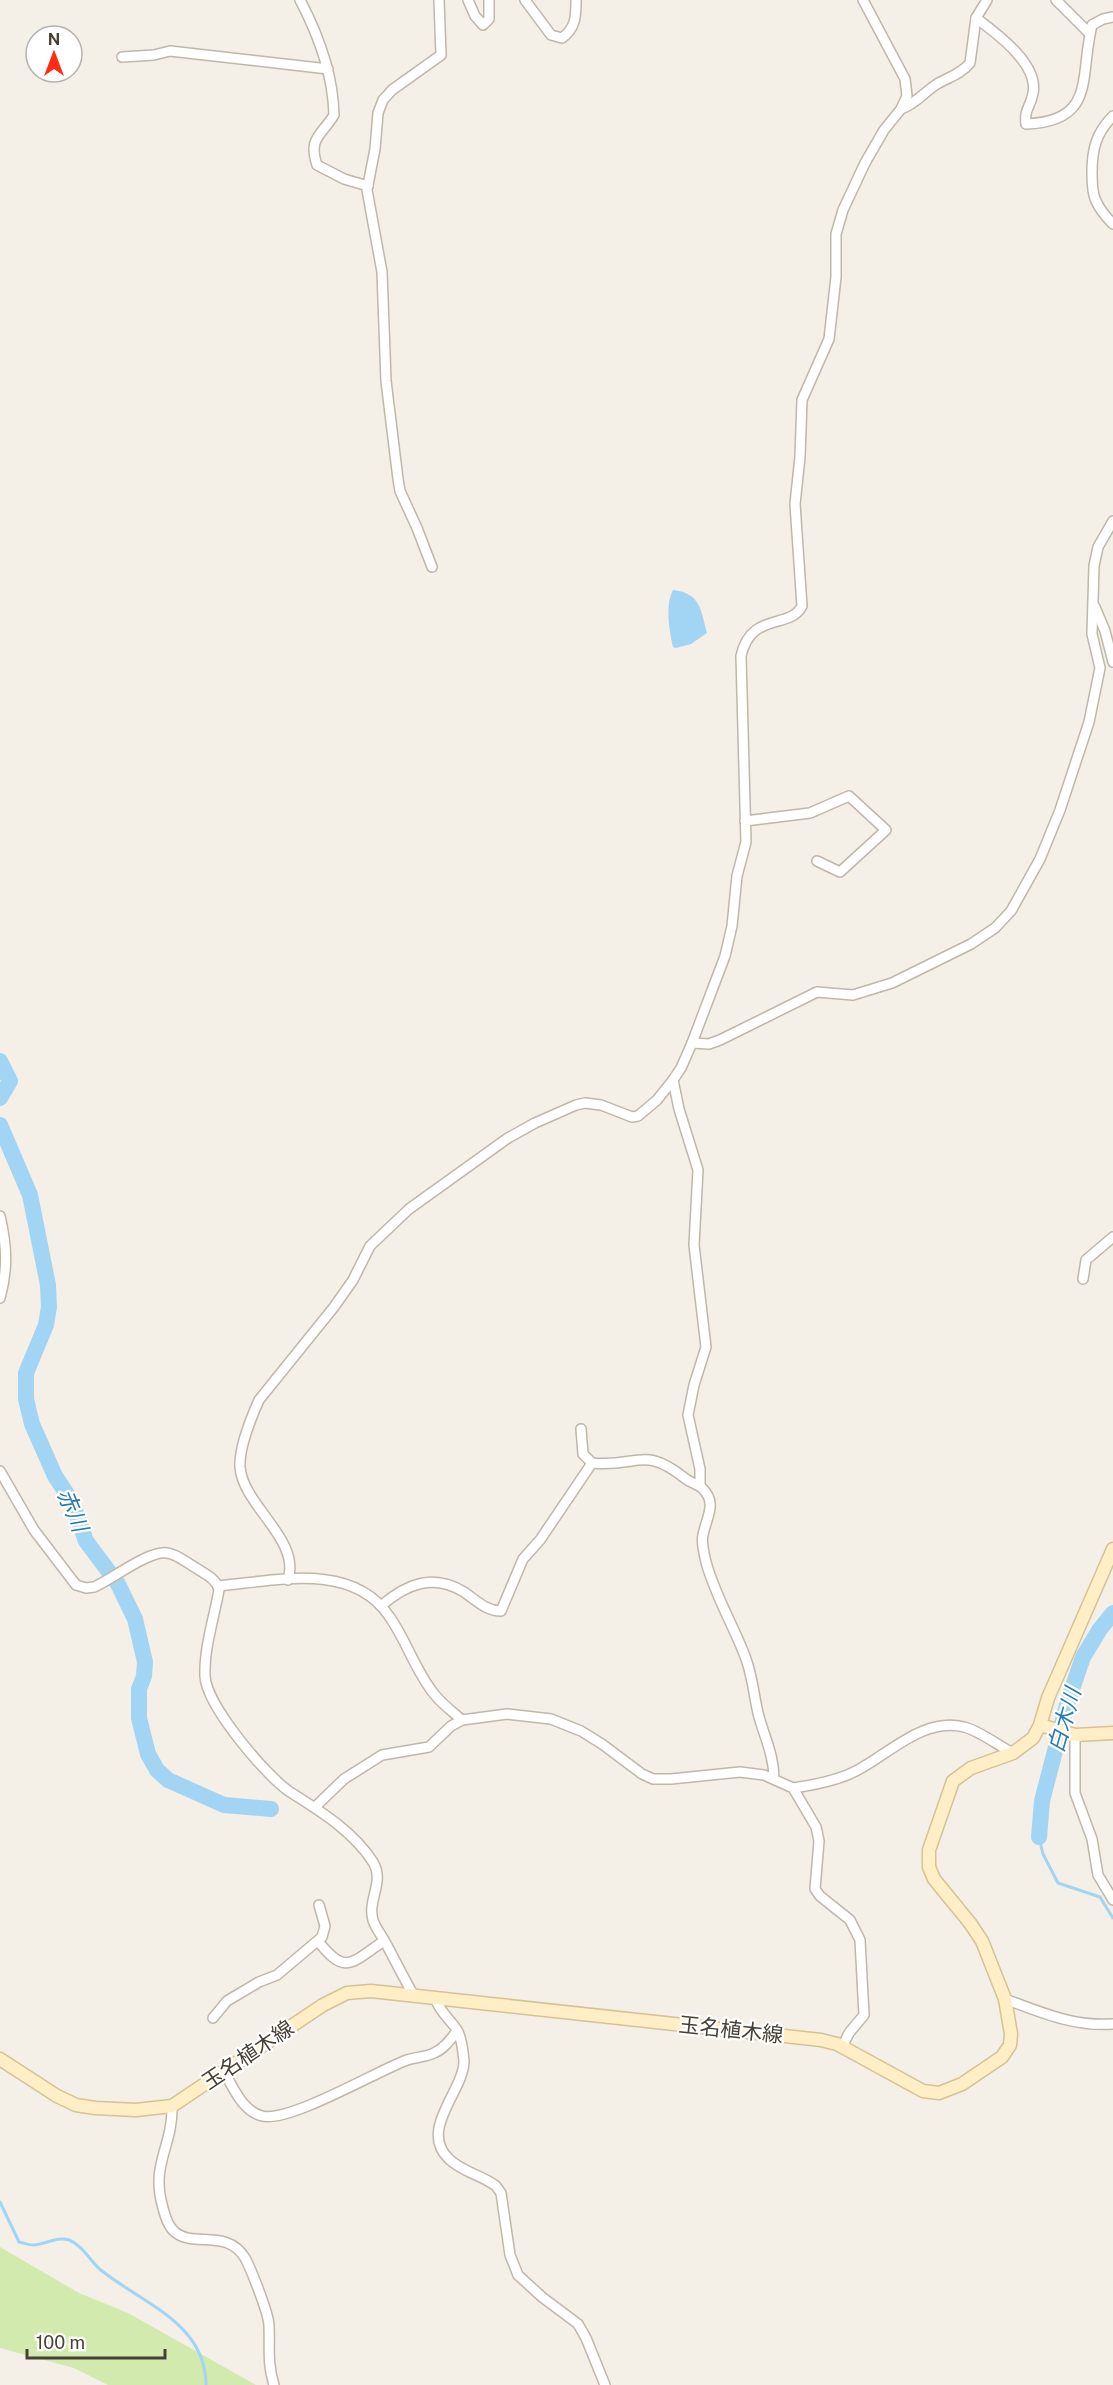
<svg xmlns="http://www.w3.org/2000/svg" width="1113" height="2385" font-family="'Public Sans','Noto Sans JP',sans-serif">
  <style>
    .green { fill: #d2eaae }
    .water { fill: #a1d5f3 }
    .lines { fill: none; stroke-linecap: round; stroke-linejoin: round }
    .stream { stroke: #a1d5f3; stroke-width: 3 }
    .river { stroke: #a1d5f3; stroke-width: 16 }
    .street-casing { stroke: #c0b7a9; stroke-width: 12 }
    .secondary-casing { stroke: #d6c295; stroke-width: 15 }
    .street { stroke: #fff; stroke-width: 9 }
    .secondary { stroke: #ffeec6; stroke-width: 12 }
    .labels { text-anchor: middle; stroke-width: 4.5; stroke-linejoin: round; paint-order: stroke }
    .street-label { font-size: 21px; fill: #474035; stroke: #fff }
    .water-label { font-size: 22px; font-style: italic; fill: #297db0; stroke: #fff }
  </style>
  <rect width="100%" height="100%" fill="#f4efe7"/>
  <!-- green -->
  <path class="green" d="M0 2247 79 2293 128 2313 256 2385H108L74 2368 0 2348Z"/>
  <!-- water -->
  <path class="water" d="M673 590C701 593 701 611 707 633L691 644 676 648 673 647C669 629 665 606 673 590Z"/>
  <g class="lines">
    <!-- stream -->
    <g class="stream">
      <path d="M1039 1837 1043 1854 1058 1883 1100 1897 1113 1918"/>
      <path d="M0 2202 19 2242C24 2243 29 2245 33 2245 45 2245 56 2236 69 2240 83 2245 91 2263 102 2271 144 2304 206 2324 206 2385"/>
    </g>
    <!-- river -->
    <g class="river">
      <path d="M0 1061 10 1081 0 1098"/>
      <path d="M0 1125 30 1195 48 1285 49 1307 46 1325 26 1373V1399L32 1424 55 1476 71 1500 86 1541 118 1584 135 1619 145 1662 144 1676 139 1689V1718L148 1754 157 1770 168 1780 224 1805 271 1809"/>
      <path d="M1039 1837 1042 1801 1068 1701 1083 1657 1100 1629 1113 1613"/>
    </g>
    <!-- street casing -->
    <g class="street-casing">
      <g id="street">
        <path d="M300 0C319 36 333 74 334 115 321 136 308 138 317 165L344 179 368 186"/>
        <path d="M468 0 475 16 483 25 489 19V0"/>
        <path d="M525 0 551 35 562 38C576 28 576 16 576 0"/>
        <path d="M1056 0 1090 34"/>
        <path d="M976 18C996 33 1039 64 1033 93 1031 107 1024 108 1026 124 1097 121 1079 77 1092 25L1103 19 1113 17"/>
        <path d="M122 57 154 55 170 51 328 69"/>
        <path d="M901 109C916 104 924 92 937 84 949 77 961 74 970 63L976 18 987 0"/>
        <path d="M1113 116C1096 133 1092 149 1092 173 1092 182 1092 193 1096 201 1100 210 1106 217 1113 224"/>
        <path d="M432 567 417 528 400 491 398 479 386 381 382 272 367 190 375 149 378 113 383 100 392 90 441 55 439 0"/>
        <path d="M1095 607 1105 631 1113 662"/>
        <path d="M745 821 810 813 849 796 886 830 840 872 817 861"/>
        <path d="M692 1043 709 1044 720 1040 817 992 853 995 892 983 971 944 995 928 1011 911 1040 859 1060 810 1089 722 1100 668 1092 634 1094 566 1098 547 1113 521"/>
        <path d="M0 1216C7 1246 8 1269 0 1298"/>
        <path d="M1083 1279 1086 1260 1113 1237"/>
        <path d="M581 1429 583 1454 592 1463C639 1468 642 1444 686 1479 691 1483 697 1484 702 1488 718 1503 706 1518 703 1535 701 1543 704 1553 706 1562 715 1596 734 1626 746 1659 753 1678 754 1698 759 1717 765 1738 774 1756 774 1779"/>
        <path d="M0 1471 34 1530 76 1585 86 1588 94 1587C111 1580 149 1550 167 1553 177 1554 187 1563 196 1568 205 1574 217 1579 219 1590 214 1618 204 1648 205 1676 206 1705 266 1776 290 1792 320 1811 353 1831 373 1862 385 1882 367 1900 373 1920 375 1927 380 1933 384 1940 394 1958 403 1977 414 1996"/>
        <path d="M700 1486V1469L688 1415 694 1385 706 1347 694 1245 698 1170 679 1109 673 1080 681 1068 692 1043 725 956 732 926 737 876 746 842 741 656C751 611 790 630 802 606L795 504 800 457 802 400 829 339 836 277V234L843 210 865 163 884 130 901 109 907 96 905 79 863 0"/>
        <path d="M288 1580C301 1539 243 1506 240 1467 239 1448 251 1418 259 1400L334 1307 353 1280 370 1246 409 1209 508 1138 535 1123 576 1105 585 1103 601 1105 632 1117 638 1116 657 1100 673 1080"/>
        <path d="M218 1586C274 1581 352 1561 389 1616 407 1641 415 1671 435 1695 443 1705 453 1712 462 1720"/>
        <path d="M381 1606C406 1584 433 1573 464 1592 476 1600 486 1611 501 1611L523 1559 540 1540 592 1463"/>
        <path d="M1075 1735V1793L1092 1839 1098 1875 1113 1900"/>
        <path d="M793 1788C815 1785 836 1781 856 1771 889 1754 923 1717 964 1727 978 1730 999 1746 1013 1753"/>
        <path d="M315 1807 344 1779 382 1755 429 1747 451 1726 462 1720 507 1714 551 1719 581 1731 602 1744 642 1774 653 1779H671L740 1772 764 1775 793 1788 816 1827 819 1841 815 1889 820 1896 850 1920 860 1940 864 2015 849 2033 842 2047"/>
        <path d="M318 1941C346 1977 352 1962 384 1941"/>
        <path d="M1005 1999C1040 2012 1074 2027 1113 2024"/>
        <path d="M436 2000C440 2012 450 2019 457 2030 462 2038 463 2051 464 2061 464 2091 418 2130 449 2159 462 2172 482 2175 496 2186L501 2193 510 2255 518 2275 542 2297 578 2324 586 2338 605 2385"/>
        <path d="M213 2018 227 2001 259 1982 277 1975 322 1937 325 1926 319 1905"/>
        <path d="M224 2072C234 2088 242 2111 262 2116 289 2123 377 2071 407 2060 416 2057 426 2057 434 2053 444 2049 451 2039 457 2031"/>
        <path d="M172 2106C173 2147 150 2164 163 2208 165 2216 168 2227 175 2232 193 2248 227 2228 245 2258 251 2269 269 2314 269 2326 270 2349 267 2362 274 2385"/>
      </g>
    </g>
    <!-- secondary casing -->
    <g class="secondary-casing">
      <g id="secondary">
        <path d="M1040 1725 1075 1735 1113 1733"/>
        <path d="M0 2059 57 2096 76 2105 95 2108 136 2110 172 2106 323 2005 347 1993 371 1991 821 2040 837 2044 923 2091 939 2093 962 2084 1002 2057 1010 2045 1011 2034 1005 1999 982 1941 970 1923 934 1879 929 1867V1850L953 1781 971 1768 1013 1753 1033 1738 1040 1725 1048 1698 1113 1549"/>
      </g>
    </g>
    <!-- street -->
    <use href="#street" class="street"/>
    <!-- secondary -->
    <use href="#secondary" class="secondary"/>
  </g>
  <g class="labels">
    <!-- street labels -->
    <g class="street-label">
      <text transform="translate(731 2030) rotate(6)" y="7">玉名植木線</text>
      <text transform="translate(248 2055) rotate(-34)" y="7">玉名植木線</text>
    </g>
    <!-- water labels -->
    <g class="water-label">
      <text transform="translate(73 1510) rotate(67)" y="8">赤川</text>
      <text transform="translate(1064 1720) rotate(-74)" y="8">白木川</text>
    </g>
  </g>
  <!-- north arrow -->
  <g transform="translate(54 54)"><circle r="28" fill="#ffffff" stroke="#b5b3ae" stroke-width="1.5"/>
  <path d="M0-4.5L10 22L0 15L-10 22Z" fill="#ff2b13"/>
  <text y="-9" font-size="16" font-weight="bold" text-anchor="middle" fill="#474035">N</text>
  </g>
  <!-- scale -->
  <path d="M27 2349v9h138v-9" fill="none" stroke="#474035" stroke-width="3"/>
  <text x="36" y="2349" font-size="18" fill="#474035" stroke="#ffffff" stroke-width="4.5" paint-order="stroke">100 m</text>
</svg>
